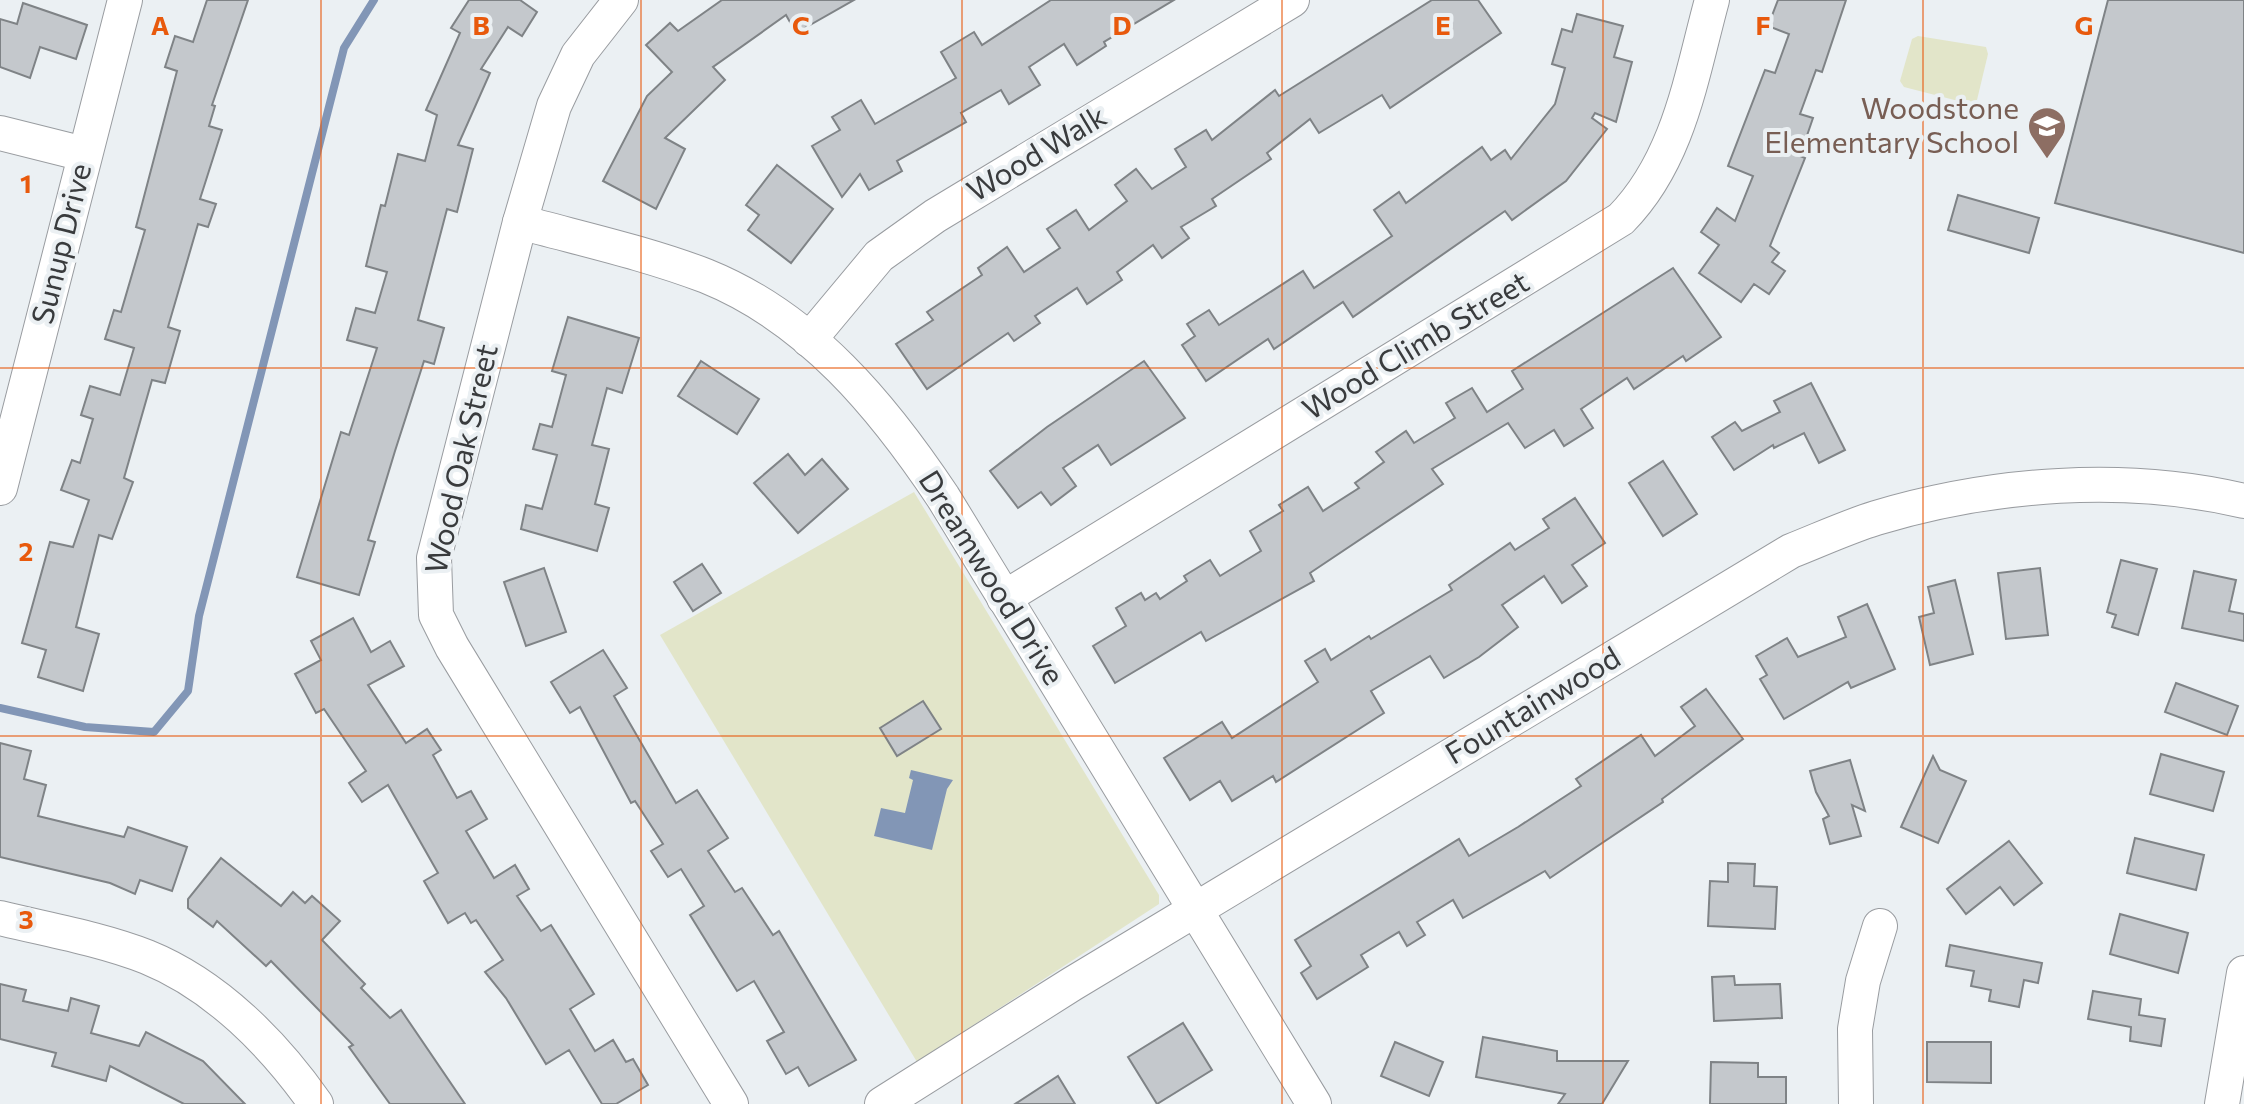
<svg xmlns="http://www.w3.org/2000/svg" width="2244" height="1104" font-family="Commissioner,sans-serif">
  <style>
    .green { fill: #e2e5c9 }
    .water { fill: #8296b6 }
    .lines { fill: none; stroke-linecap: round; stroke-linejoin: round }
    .stream { stroke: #8296b6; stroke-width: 8 }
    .building { fill: #c4c8cc; stroke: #7f8386; stroke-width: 2 }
    .minor-casing { stroke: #999ca0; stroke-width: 36 }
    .minor { stroke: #fff; stroke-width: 34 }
    .grid { fill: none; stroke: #e8590c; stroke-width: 2; stroke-opacity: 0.55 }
    .labels { text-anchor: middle; stroke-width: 8; stroke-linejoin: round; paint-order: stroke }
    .education-label { font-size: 30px; fill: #785e54; stroke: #ebf0f3; text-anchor: end }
    .street-label { font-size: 30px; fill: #393b3d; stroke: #ebf0f3 }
    .grid-label { font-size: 26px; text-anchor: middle; font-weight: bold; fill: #e8590c; stroke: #ebf0f3; stroke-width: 8; stroke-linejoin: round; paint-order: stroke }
  </style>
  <rect width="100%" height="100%" fill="#ebf0f3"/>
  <!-- green -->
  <g class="green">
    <path d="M1918 36 1986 47 1988 54 1977 100 1970 104 1904 87 1900 81 1912 39Z"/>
    <path d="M914 492 1159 895V904L917 1062 660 635Z"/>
  </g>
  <!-- water -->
  <path class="water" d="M911 770 953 780 947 789 932 850 874 836 881 808 905 813 913 780 909 778Z"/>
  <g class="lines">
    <!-- stream -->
    <path class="stream" d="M0 708 85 727 154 732 188 691 199 616 344 48 374 0"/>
  </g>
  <!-- building -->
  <g class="building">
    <path d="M207 0H248L212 105 215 106 209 126 222 130 200 199 216 204 208 227 198 224 168 327 180 331 165 383 152 380 124 478 133 482 112 539 99 535 76 627 99 634 83 691 38 677 46 650 22 643 50 542 73 547 89 500 61 490 72 460 80 463 93 419 81 415 90 386 120 395 134 348 105 339 114 310 121 312 145 230 136 227 177 71 165 67 175 36 193 42Z"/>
    <path d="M469 0H520L537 12 522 36 508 27 481 69 490 73 458 145 473 149 457 212 447 209 418 320 444 328 434 364 424 361 395 451 368 540 375 542 359 595 297 577 341 432 349 435 377 348 347 340 356 308 375 313 387 272 366 266 381 205 385 206 398 154 425 161 437 115 426 110 460 33 451 28Z"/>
    <path d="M722 0H854L796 33 786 15 713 67 725 80 665 138 685 149 656 209 603 181 647 96 672 72 646 45 670 23 678 31Z"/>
    <path d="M1051 0H1174L1104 42 1106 46 1077 65 1064 44 1029 67 1040 85 1009 104 1001 90 961 113 966 122 897 161 902 171 869 190 860 174 842 197 812 146 840 130 832 117 861 100 875 124 956 78 941 52 974 32 982 45Z"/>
    <path d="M1432 0H1478L1501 33 1390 108 1382 95 1319 133 1310 119 1267 153 1271 159 1212 199 1216 206 1181 227 1189 238 1162 258 1153 245 1117 272 1122 280 1087 304 1077 288 1035 316 1040 323 1014 341 1008 333 927 389 896 344 933 320 927 312 982 275 978 268 1007 247 1024 272 1060 248 1047 229 1076 210 1089 230 1127 201 1115 185 1136 169 1152 189 1186 167 1175 149 1206 130 1212 140 1275 90 1279 96Z"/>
    <path d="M1778 0H1846L1822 72 1816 70 1800 114 1813 118 1800 156 1805 158 1770 246 1779 253 1772 262 1785 271 1769 294 1754 284 1741 302 1699 273 1719 245 1701 232 1717 208 1735 221 1753 176 1728 166 1765 70 1775 73 1789 34 1768 26Z"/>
    <path d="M2108 0H2244V253L2055 203Z"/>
    <path d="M23 3 87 25 76 59 40 47 30 78 0 67V19L17 24Z"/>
    <path d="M1577 14 1623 26 1614 57 1632 62 1616 122 1595 113 1592 118 1607 129 1566 181 1512 220 1505 211 1353 317 1343 302 1274 349 1268 339 1206 381 1182 345 1195 336 1187 324 1209 310 1219 325 1303 271 1314 288 1392 236 1374 210 1399 192 1406 203 1482 147 1491 160 1505 150 1511 159 1555 104 1565 68 1552 64 1562 29 1572 32Z"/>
    <path d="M777 165 833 209 791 263 748 230 759 215 746 205Z"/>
    <path d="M1958 195 2039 218 2029 253 1948 230Z"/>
    <path d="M1673 268 1721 337 1686 361 1683 356 1634 389 1627 378 1581 409 1593 428 1564 446 1554 430 1525 448 1508 423 1432 469 1443 484 1310 573 1314 581 1206 641 1201 632 1115 683 1093 646 1126 626 1116 608 1141 593 1145 600 1156 593 1160 599 1187 581 1184 576 1210 560 1220 576 1261 551 1250 531 1283 511 1279 505 1308 487 1323 511 1359 488 1355 483 1384 462 1376 452 1406 431 1414 443 1455 418 1446 403 1472 388 1487 412 1523 389 1512 371Z"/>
    <path d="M568 317 639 338 622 393 607 388 592 445 609 449 595 504 609 508 597 551 521 529 526 505 542 509 557 455 533 449 540 424 552 427 566 375 552 371Z"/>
    <path d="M701 361 759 399 737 434 678 396Z"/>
    <path d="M1144 361 1185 418 1111 465 1098 445 1063 468 1076 486 1051 505 1041 492 1018 508 990 471 1047 427Z"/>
    <path d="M1811 383 1845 450 1819 463 1804 433 1774 448 1773 445 1734 470 1712 437 1735 422 1742 431 1780 412 1774 401Z"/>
    <path d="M788 454 805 475 822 459 848 489 798 533 754 483Z"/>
    <path d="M1663 461 1697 514 1663 536 1629 483Z"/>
    <path d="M1575 498 1605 543 1572 565 1587 586 1562 603 1544 576 1502 605 1518 627 1479 657 1444 678 1430 656 1371 691 1384 713 1276 782 1273 776 1232 801 1220 781 1190 800 1164 758 1222 722 1232 738 1318 682 1305 661 1325 649 1331 660 1369 636 1371 639 1452 590 1449 585 1510 543 1515 550 1549 528 1543 519Z"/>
    <path d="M2121 560 2157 569 2138 635 2112 627 2116 615 2107 612Z"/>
    <path d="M702 564 721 593 693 611 674 582Z"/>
    <path d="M544 568 566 632 526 646 504 582Z"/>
    <path d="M2040 568 2048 635 2006 639 1998 573Z"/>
    <path d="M2194 571 2236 580 2229 611 2244 614V641L2182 628Z"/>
    <path d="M1955 580 1973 654 1930 665 1919 617 1934 613 1928 587Z"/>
    <path d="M1867 604 1895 669 1851 688 1848 682 1784 719 1760 679 1767 675 1756 656 1787 638 1798 657 1846 637 1838 617Z"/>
    <path d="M353 618 371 652 390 641 404 666 368 685 406 743 427 729 441 750 433 755 457 798 471 791 487 819 466 831 494 878 515 865 529 889 517 896 541 931 551 925 594 994 570 1009 595 1051 613 1040 626 1062 633 1059 648 1085 616 1104H602L569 1050 546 1064 506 998 485 972 503 960 476 920 471 923 465 913 448 923 424 881 438 873 388 785 362 802 349 783 366 771 324 709 316 713 295 674 321 660 311 641Z"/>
    <path d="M603 650 627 688 614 696 676 803 697 790 728 838 708 851 735 892 742 888 773 935 779 931 856 1060 809 1086 798 1067 786 1074 767 1041 784 1032 754 981 737 991 690 915 704 906 681 869 668 877 651 851 663 844 635 801 631 803 580 707 570 713 551 682Z"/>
    <path d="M2176 683 2238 706 2227 735 2165 712Z"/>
    <path d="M1706 689 1743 739 1662 799 1663 802 1550 878 1545 871 1463 918 1453 900 1417 922 1425 935 1407 946 1399 932 1361 955 1368 967 1317 999 1301 973 1311 966 1295 940 1459 839 1469 856 1518 827 1581 786 1576 779 1641 735 1655 756 1695 726 1681 707Z"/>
    <path d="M923 701 941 729 897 756 880 728Z"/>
    <path d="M0 743 31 751 24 779 46 785 38 816 124 837 128 827 187 847 172 891 140 880 135 894 110 883 0 857Z"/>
    <path d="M2161 754 2224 772 2213 811 2150 794Z"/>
    <path d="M1933 756 1940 770 1966 781 1938 843 1901 827Z"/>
    <path d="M1850 760 1865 811 1852 805 1861 836 1830 844 1823 819 1829 816 1816 792 1810 771Z"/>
    <path d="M2135 838 2204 855 2196 890 2127 873Z"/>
    <path d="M2009 841 2042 883 2014 905 2000 887 1966 914 1947 889Z"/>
    <path d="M221 858 281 906 293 892 305 903 312 896 340 921 322 940 365 984 361 988 390 1018 401 1010 465 1104H390L349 1047 353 1045 271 961 266 966 217 921 213 927 188 908V899Z"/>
    <path d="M1728 863 1755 864 1754 886 1777 887 1775 929 1708 926 1710 881 1728 882Z"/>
    <path d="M2120 914 2188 933 2178 973 2110 954Z"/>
    <path d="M1950 945 2042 963 2038 983 2024 980 2019 1007 1989 1001 1991 990 1971 986 1974 971 1946 966Z"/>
    <path d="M1734 976 1735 985 1780 984 1782 1018 1714 1021 1712 977Z"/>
    <path d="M0 984 26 990 23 1001 68 1011 71 998 99 1006 91 1033 139 1046 146 1032 203 1061 245 1104H184L110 1066 106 1081 52 1066 56 1053 0 1039Z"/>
    <path d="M2093 991 2141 999 2139 1015 2165 1019 2161 1046 2130 1041 2131 1027 2088 1019Z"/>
    <path d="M1183 1023 1212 1070 1157 1104 1128 1057Z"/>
    <path d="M1483 1037 1557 1051V1061H1628L1602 1104H1558L1565 1094 1476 1077Z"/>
    <path d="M1395 1042 1443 1062 1429 1096 1381 1076Z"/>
    <path d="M1927 1042H1991V1083L1927 1082Z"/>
    <path d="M1711 1062 1758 1063V1077H1786V1104H1710Z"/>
    <path d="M1058 1076 1075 1104H1015Z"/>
  </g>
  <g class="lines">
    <!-- minor casing -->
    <g class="minor-casing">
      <g id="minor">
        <path d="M621 0 578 55 554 106 520 222 434 558 436 615 452 647 731 1104"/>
        <path d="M0 133 84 154"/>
        <path d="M520 222C582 239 646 253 706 276 810 318 883 407 943 497L1314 1104"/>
        <path d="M809 340 879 256 935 216 1292 0"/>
        <path d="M0 488 125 0"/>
        <path d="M1004 598 1621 219C1679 160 1691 77 1712 0"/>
        <path d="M0 918C49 930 101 939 147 957 216 985 274 1044 316 1104"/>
        <path d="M882 1104 1072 984 1791 551C1819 540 1847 527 1876 518 1993 483 2125 473 2244 501"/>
        <path d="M1856 1104 1855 1029 1863 981 1880 926"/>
        <path d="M2222 1104 2244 973"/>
      </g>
    </g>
    <!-- minor -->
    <use href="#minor" class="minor"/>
  </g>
  <!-- grid -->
  <path class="grid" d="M321 0V1104M641 0V1104M962 0V1104M1282 0V1104M1603 0V1104M1923 0V1104M0 368H2244M0 736H2244"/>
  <!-- icons -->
  <defs>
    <g id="school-pin" transform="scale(2)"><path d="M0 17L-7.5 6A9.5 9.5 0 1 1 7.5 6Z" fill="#8d6e63" stroke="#ebf0f3"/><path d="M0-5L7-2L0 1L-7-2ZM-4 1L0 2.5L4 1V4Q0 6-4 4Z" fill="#fff"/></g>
  </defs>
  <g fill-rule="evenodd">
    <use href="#school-pin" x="2047" y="126"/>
  </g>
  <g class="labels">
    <!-- education labels -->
    <g class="education-label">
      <text x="2019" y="119">Woodstone<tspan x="2019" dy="34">Elementary School</tspan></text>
    </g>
    <!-- street labels -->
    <g class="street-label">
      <text transform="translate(1037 154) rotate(-31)" y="10">Wood Walk</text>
      <text transform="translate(62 244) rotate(-76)" y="10">Sunup Drive</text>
      <text transform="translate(1416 346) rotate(-31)" y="10">Wood Climb Street</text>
      <text transform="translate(462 459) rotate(-77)" y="10">Wood Oak Street</text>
      <text transform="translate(991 578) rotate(58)" y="10">Dreamwood Drive</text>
      <text transform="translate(1533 706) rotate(-31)" y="10">Fountainwood</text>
    </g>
  </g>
  <g class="grid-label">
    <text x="160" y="35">A</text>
    <text x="481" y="35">B</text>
    <text x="801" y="35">C</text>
    <text x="1122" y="35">D</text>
    <text x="1443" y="35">E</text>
    <text x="1763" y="35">F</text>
    <text x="2084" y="35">G</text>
    <text x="26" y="193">1</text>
    <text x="26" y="561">2</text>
    <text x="26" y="929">3</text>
  </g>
</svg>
